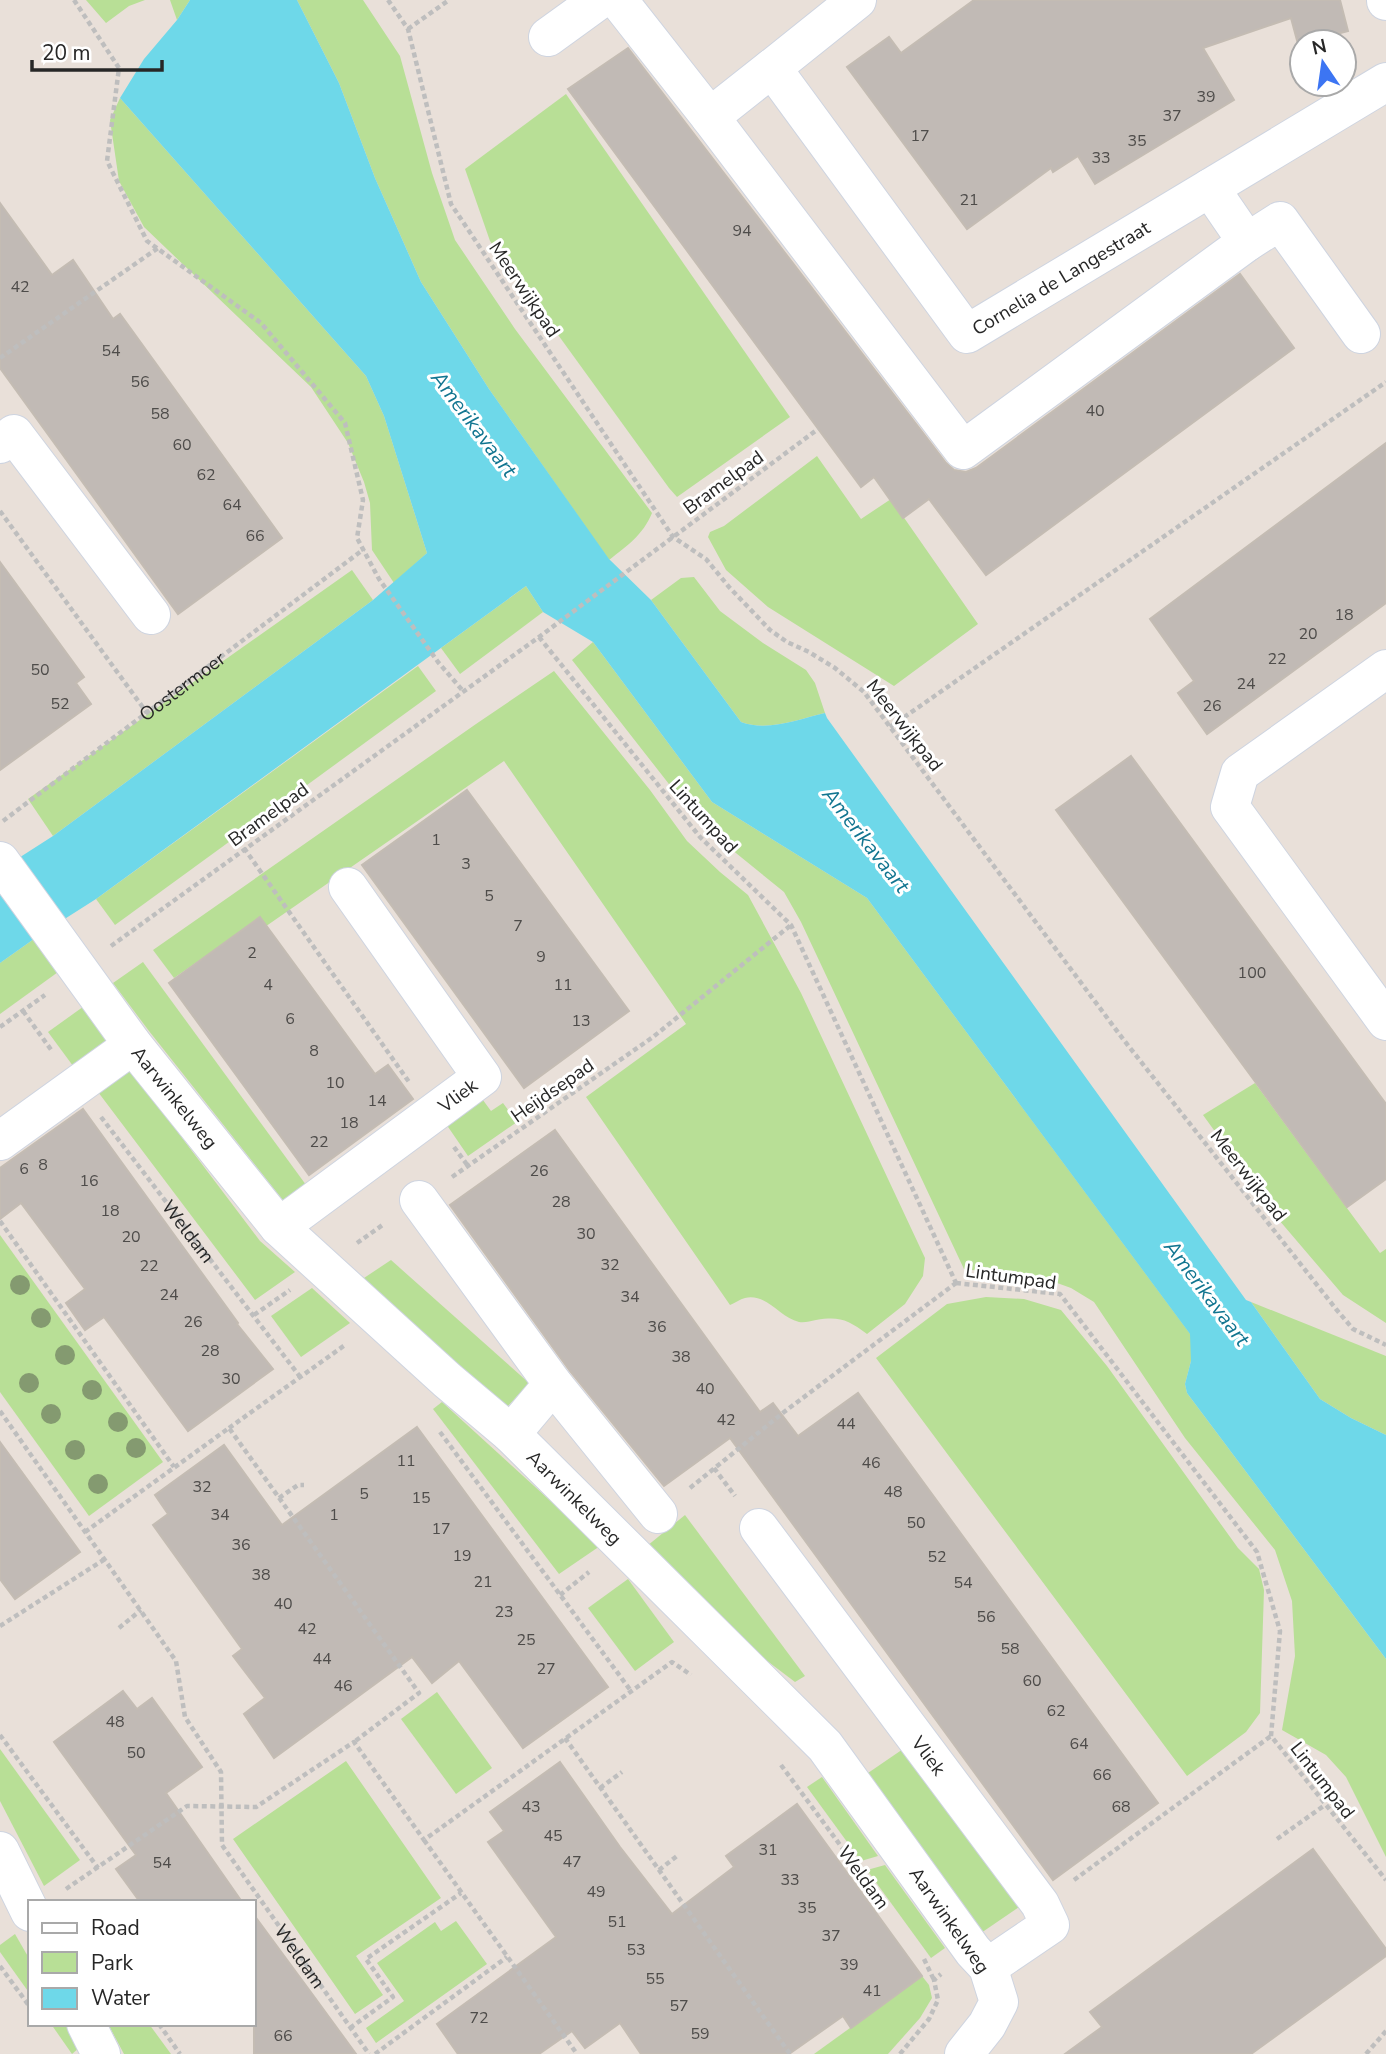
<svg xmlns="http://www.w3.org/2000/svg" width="1386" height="2054" font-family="'Nunito Sans',sans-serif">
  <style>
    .green { fill: #b8df96 }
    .water { fill: #6ed8e9 }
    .building { fill: #c1bab5; stroke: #c4bcb3; stroke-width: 2 }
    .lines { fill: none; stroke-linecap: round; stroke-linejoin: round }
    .minor-casing { stroke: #ced4e0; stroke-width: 40 }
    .path { stroke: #bebebe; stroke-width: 4.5; stroke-dasharray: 5 3.5; stroke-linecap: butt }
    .minor { stroke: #fff; stroke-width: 38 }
    .tree { fill: #849a70 }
    .labels { text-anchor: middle; stroke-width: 6; stroke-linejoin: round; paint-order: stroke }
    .number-label { font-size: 16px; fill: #4e4c4a }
    .street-label { font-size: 19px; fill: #272727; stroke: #fff }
    .water-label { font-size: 21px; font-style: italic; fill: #117590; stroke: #fff }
  </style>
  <rect width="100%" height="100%" fill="#e9e0d9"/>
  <!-- green -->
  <g class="green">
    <path d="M86 0H145L129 6 106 23Z"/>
    <path d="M170 0H190L177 20Z"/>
    <path d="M297 0H363L400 56 432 173 455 240 515 329 652 513C643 535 627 546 609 560L489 389 421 282 375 178 339 83Z"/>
    <path d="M566 94 790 417 677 497 669 488 490 241 465 169Z"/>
    <path d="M120 98 366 376 384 416 427 553 394 583 372 550 370 503 364 482 348 443 311 387 144 227 119 181 110 120Z"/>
    <path d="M817 456 861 519 891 499 978 624 894 686 768 607 726 570 708 537 710 532 724 526Z"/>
    <path d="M352 570 373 600 53 836 28 799Z"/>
    <path d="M694 577 720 611 763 643 806 670 815 683 825 713C799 719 768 732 741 722L651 600 681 578Z"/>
    <path d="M526 586 543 612 460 674 441 648Z"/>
    <path d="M593 642 712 802 867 898 1191 1335V1361L1185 1384 1187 1393 1386 1659V1857L1346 1777 1326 1755 1282 1730 1295 1656 1292 1601 1275 1550 1185 1438 1094 1302 1071 1288 1046 1279 964 1269 801 922 784 892 710 832 683 802 572 660Z"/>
    <path d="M418 666 436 691 115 925 96 899Z"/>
    <path d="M554 671 650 790 687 841 720 872 748 895 801 993 925 1258 923 1276 905 1304 867 1334C848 1320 840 1316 816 1320 810 1321 805 1323 799 1322 780 1318 767 1293 745 1298 740 1299 735 1303 730 1305L586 1097 686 1024 504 761 246 940 236 935 174 978 153 950 476 724Z"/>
    <path d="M41 934 65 967 0 1014V963Z"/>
    <path d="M143 962 309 1189 286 1204 149 1031 113 983Z"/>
    <path d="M87 1004 115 1042 76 1070 48 1032Z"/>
    <path d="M124 1061 260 1241 295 1272 255 1300 92 1084Z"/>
    <path d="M1255 1083 1380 1253 1386 1249V1323L1343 1295 1279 1220 1203 1115Z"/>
    <path d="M480 1096 491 1111 503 1103 517 1122 468 1156 444 1121Z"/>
    <path d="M0 1235 163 1462 89 1516 0 1392Z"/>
    <path d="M391 1260 529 1383 507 1407 361 1280Z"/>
    <path d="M312 1288 350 1323 301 1357 271 1316Z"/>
    <path d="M986 1297 1024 1299 1061 1310 1107 1366 1238 1548 1259 1569 1264 1590 1260 1713 1246 1732 1187 1776 876 1358 947 1304Z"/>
    <path d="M1251 1302 1386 1356V1435L1351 1418 1320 1399Z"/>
    <path d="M442 1402 600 1546 559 1574 433 1409Z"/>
    <path d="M685 1515 805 1676 795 1682 750 1648 647 1546Z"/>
    <path d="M628 1579 674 1642 635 1671 588 1608Z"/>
    <path d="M437 1692 492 1768 456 1794 401 1719Z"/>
    <path d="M906 1747 1019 1907 981 1933 868 1773Z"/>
    <path d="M0 1749 80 1860 44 1886 0 1801Z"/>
    <path d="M346 1761 441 1898 356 1956 383 1995 355 2014 233 1839Z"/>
    <path d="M822 1777 878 1856 861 1861 807 1787Z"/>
    <path d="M885 1865 945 1948 931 1958 867 1870Z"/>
    <path d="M456 1921 487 1964 376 2043 366 2028 404 2001 377 1963 435 1922 441 1931Z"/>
    <path d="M15 1934 30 1960V1994L0 1952V1945Z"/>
    <path d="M922 1976 929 1985 932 1998 920 2018 888 2054H814Z"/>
    <path d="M51 2024H66L79 2048 72 2054Z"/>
    <path d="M108 2024H149L171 2054H124Z"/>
  </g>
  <!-- water -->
  <path class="water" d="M190 0H297L339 83 375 178 421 282 489 389 609 559 651 600 741 722C768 732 799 719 825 713L827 718 1246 1300 1251 1302 1320 1399 1351 1418 1386 1435V1659L1187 1393 1185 1384 1191 1361 1190 1334 867 898 712 802 593 642 543 612 526 586 96 899 41 934 0 963V870L53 836 373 600 427 553 384 416 366 376 120 98 144 59 177 20Z"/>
  <!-- building -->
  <g class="building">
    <path d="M974 0H1340L1348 31 1298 44 1291 18 1203 48 1234 100 1095 184 1078 156 1053 172 1051 168 967 229 847 67 889 37 901 53Z"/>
    <path d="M628 48 946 463 954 470 966 472 976 468 1240 274 1294 348 986 575 929 499 903 518 874 477 861 487 568 89Z"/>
    <path d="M0 203 52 275 73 260 113 319 120 314 282 538 178 614 0 368Z"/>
    <path d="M1386 443V603L1207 734 1178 693 1194 681 1150 619Z"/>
    <path d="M0 562 84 677 76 683 91 704 0 770Z"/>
    <path d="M1131 756 1386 1104V1179L1347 1207 1056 810Z"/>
    <path d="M467 790 629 1011 524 1088 362 865Z"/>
    <path d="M260 917 375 1074 388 1065 413 1099 309 1175 169 983Z"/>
    <path d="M83 1109 238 1323 237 1324 273 1369 188 1431 104 1317 85 1330 66 1303 85 1289 21 1203 0 1219V1168Z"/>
    <path d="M555 1130 760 1412 773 1403 798 1436 858 1393 1158 1803 1053 1880 730 1438 664 1486 570 1371 450 1205Z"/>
    <path d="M417 1427 608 1687 523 1748 459 1661 432 1683 412 1657 274 1758 244 1714 265 1698 233 1656 242 1649 153 1525 168 1514 155 1495 224 1445 282 1525Z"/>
    <path d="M0 1442 80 1552 15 1599 0 1579Z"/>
    <path d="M123 1691 137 1709 152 1698 202 1767 166 1793 242 1902H140L116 1869 136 1855 54 1742Z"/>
    <path d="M560 1762 620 1847 672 1914 734 1867 726 1856 797 1804 922 1976 851 2028 843 2016 789 2054H641L620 2023 585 2048 572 2031 539 2054H458L437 2024 556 1937 488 1842 504 1831 490 1812Z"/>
    <path d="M1313 1849 1386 1949V1956L1251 2054H1065L1102 2027 1090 2012Z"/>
    <path d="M254 1915 310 1991 356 2054H254Z"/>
  </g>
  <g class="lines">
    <!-- minor casing -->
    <g class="minor-casing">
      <g id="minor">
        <path d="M618 0 710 117 772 68"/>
        <path id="s4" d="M857 0 772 68 967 334 1386 82"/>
        <path d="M1386 0V1"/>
        <path d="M548 37 599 0"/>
        <path d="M710 117 963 450 1247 242 1210 188"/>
        <path d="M1247 242 1280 221 1361 334"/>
        <path d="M0 444 14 434 151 615"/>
        <path d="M1386 669 1240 773 1230 807 1386 1021"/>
        <path id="s5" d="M0 861 133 1045 279 1227 447 1380 511 1434 825 1746 973 1951 988 1967 999 2002 987 2025 964 2054"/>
        <path d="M0 1141 133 1045"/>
        <path d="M419 1200 553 1384 658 1514"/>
        <path id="s6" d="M279 1227 482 1077 348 887"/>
        <path d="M511 1434 553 1384"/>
        <path id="s7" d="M759 1528 1040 1904 1050 1925 988 1967"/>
        <path d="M0 1851 30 1912"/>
        <path d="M86 2024 101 2054"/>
      </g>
    </g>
    <!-- path -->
    <g class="path">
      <path d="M74 0 119 68 107 161 147 241 261 323 345 423 363 500 357 538 379 579 438 662 463 691"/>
      <path d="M388 0 408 29 451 204 673 537 706 559 729 587 770 630 787 642 809 652 835 668 864 692 1123 1039 1336 1309 1353 1329 1386 1345"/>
      <path d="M408 29 449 0"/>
      <path d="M0 358 158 248"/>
      <path d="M0 511 147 713"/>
      <path d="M539 637 700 837 791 925 956 1283"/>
      <path d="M890 727 1386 382"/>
      <path id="s1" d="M3 821 364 549"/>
      <path d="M244 848 409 1082"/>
      <path d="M111 946 539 637 818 429"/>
      <path d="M23 1011 52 1051"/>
      <path d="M0 1027 45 995"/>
      <path id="s2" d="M101 1117 301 1378"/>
      <path d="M454 1147 468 1166"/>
      <path d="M452 1177 653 1037 791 925"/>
      <path d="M0 1221 174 1467"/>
      <path d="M357 1243 384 1224"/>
      <path d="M956 1283 1060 1294 1257 1552 1280 1631 1271 1736 1386 1880"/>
      <path d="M254 1315 290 1290"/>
      <path id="s3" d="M0 1411 176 1661 185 1717 221 1772 222 1845 369 2054"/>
      <path d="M229 1428 345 1345"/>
      <path d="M440 1432 631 1691"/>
      <path d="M714 1468 735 1496"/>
      <path d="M690 1488 784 1412 956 1283"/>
      <path d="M279 1498 298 1485H304"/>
      <path d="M85 1532 229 1428 419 1693 354 1742"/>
      <path d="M560 1595 589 1572"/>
      <path d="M0 1626 105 1559"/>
      <path d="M119 1628 141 1610"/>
      <path d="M0 1735 98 1868"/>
      <path d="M565 1738 790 2054"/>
      <path d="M781 1765 863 1876"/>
      <path d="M600 1788 622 1772"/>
      <path d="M1277 1839 1325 1805"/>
      <path d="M424 1840 577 2054"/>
      <path d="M659 1870 677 1856"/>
      <path d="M1074 1880 1271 1736"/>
      <path d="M66 1889 187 1806 256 1807 354 1742 424 1840 672 1662 691 1675"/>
      <path d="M924 1959 934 1980"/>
      <path d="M0 1966 30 2007"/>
      <path d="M159 2024 180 2054"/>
      <path d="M350 2028 393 1997 366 1959 461 1893"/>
      <path d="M375 2054 507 1957"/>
      <path d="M900 2054 929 2019 938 2000 934 1980 941 1974"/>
      <path d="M1366 2054 1386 2031"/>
    </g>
    <!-- minor -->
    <use href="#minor" class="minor"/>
  </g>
  <!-- trees -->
  <g class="tree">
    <circle cx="20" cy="1285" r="10"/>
    <circle cx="41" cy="1318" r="10"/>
    <circle cx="65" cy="1355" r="10"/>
    <circle cx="29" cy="1383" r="10"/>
    <circle cx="92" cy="1390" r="10"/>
    <circle cx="51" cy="1414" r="10"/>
    <circle cx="118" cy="1422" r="10"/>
    <circle cx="136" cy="1448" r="10"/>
    <circle cx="75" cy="1450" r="10"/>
    <circle cx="98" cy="1484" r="10"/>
  </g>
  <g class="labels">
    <!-- number labels -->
    <g class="number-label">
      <text x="1206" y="102">39</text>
      <text x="1172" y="121">37</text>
      <text x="920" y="141">17</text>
      <text x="1137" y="146">35</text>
      <text x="1101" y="163">33</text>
      <text x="969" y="205">21</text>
      <text x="742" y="236">94</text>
      <text x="20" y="292">42</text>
      <text x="111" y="356">54</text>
      <text x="140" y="387">56</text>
      <text x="1095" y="416">40</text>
      <text x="160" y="419">58</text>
      <text x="182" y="450">60</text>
      <text x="206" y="480">62</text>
      <text x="232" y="510">64</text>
      <text x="255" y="541">66</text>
      <text x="1344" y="620">18</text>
      <text x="1308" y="639">20</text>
      <text x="1277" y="664">22</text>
      <text x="40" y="675">50</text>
      <text x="1246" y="689">24</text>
      <text x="60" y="709">52</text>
      <text x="1212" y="711">26</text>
      <text x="436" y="845">1</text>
      <text x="466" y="869">3</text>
      <text x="489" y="901">5</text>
      <text x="518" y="931">7</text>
      <text x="252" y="958">2</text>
      <text x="541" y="962">9</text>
      <text x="1252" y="978">100</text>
      <text x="268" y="990">4</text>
      <text x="563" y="990">11</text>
      <text x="290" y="1024">6</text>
      <text x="581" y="1026">13</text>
      <text x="314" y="1056">8</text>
      <text x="335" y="1088">10</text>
      <text x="377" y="1106">14</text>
      <text x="349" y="1128">18</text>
      <text x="319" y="1147">22</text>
      <text x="43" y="1170">8</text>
      <text x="24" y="1174">6</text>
      <text x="539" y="1176">26</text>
      <text x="89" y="1186">16</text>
      <text x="561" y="1207">28</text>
      <text x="110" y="1216">18</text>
      <text x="586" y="1239">30</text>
      <text x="131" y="1242">20</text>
      <text x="610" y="1270">32</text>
      <text x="149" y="1271">22</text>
      <text x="169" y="1300">24</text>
      <text x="630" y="1302">34</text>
      <text x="193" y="1327">26</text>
      <text x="657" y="1332">36</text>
      <text x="210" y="1356">28</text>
      <text x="681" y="1362">38</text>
      <text x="231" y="1384">30</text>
      <text x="705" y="1394">40</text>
      <text x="726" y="1425">42</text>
      <text x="846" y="1429">44</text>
      <text x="406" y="1466">11</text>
      <text x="871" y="1468">46</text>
      <text x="202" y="1492">32</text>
      <text x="893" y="1497">48</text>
      <text x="364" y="1499">5</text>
      <text x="421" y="1503">15</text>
      <text x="220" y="1520">34</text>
      <text x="334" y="1520">1</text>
      <text x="916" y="1528">50</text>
      <text x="441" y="1534">17</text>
      <text x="241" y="1550">36</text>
      <text x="462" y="1561">19</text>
      <text x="937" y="1562">52</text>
      <text x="261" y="1580">38</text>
      <text x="483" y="1587">21</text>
      <text x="963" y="1588">54</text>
      <text x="283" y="1609">40</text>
      <text x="504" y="1617">23</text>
      <text x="986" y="1622">56</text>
      <text x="307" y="1634">42</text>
      <text x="526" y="1645">25</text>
      <text x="1010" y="1654">58</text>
      <text x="322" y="1664">44</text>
      <text x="546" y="1674">27</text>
      <text x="1032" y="1686">60</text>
      <text x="343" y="1691">46</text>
      <text x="1056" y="1716">62</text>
      <text x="115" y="1727">48</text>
      <text x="1079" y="1749">64</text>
      <text x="136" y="1758">50</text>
      <text x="1102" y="1780">66</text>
      <text x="531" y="1812">43</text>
      <text x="1121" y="1812">68</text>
      <text x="553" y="1841">45</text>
      <text x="768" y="1855">31</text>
      <text x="572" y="1867">47</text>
      <text x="162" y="1868">54</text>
      <text x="790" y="1885">33</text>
      <text x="596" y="1897">49</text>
      <text x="807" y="1913">35</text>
      <text x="617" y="1927">51</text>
      <text x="831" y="1941">37</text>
      <text x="636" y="1955">53</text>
      <text x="849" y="1970">39</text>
      <text x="655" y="1984">55</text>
      <text x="872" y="1996">41</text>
      <text x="679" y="2011">57</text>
      <text x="479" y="2023">72</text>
      <text x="700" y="2039">59</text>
      <text x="283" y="2041">66</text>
    </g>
    <!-- street labels -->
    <g class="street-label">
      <text dy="7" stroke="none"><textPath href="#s4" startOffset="548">Cornelia de Langestraat</textPath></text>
      <text transform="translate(525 289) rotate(56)" y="7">Meerwijkpad</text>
      <text transform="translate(723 482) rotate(-36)" y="7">Bramelpad</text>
      <text dy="7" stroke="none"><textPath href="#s1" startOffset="224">Oostermoer</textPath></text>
      <text transform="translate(905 725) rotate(52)" y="7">Meerwijkpad</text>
      <text transform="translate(268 814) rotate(-36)" y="7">Bramelpad</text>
      <text transform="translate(704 816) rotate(48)" y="7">Lintumpad</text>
      <text transform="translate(552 1090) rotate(-35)" y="7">Heijdsepad</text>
      <text dy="7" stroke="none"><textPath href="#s6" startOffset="222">Vliek</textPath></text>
      <text dy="7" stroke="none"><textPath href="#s5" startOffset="294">Aarwinkelweg</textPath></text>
      <text transform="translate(1249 1175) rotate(52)" y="7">Meerwijkpad</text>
      <text dy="7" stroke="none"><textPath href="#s2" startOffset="144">Weldam</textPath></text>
      <text transform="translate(1011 1276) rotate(8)" y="7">Lintumpad</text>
      <text dy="7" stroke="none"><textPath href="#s5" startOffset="861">Aarwinkelweg</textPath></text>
      <text dy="7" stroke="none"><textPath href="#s7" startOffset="284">Vliek</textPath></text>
      <text transform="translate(1323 1780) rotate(52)" y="7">Lintumpad</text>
      <text transform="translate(864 1877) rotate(54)" y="7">Weldam</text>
      <text transform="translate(950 1920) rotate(55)" y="7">Aarwinkelweg</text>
      <text dy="7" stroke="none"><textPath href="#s3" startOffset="637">Weldam</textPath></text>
    </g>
    <!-- water labels -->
    <g class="water-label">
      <text transform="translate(474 424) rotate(53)" y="7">Amerikavaart</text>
      <text transform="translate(866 840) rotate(52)" y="7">Amerikavaart</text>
      <text transform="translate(1207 1293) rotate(53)" y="7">Amerikavaart</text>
    </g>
  </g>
  <!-- legend -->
  <rect x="28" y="1900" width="228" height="126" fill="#ffffff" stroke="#a9a9a9" stroke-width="2"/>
  <rect x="42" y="1923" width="35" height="10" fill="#ffffff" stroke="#a9a9a9" stroke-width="2"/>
  <text x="91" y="1935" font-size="21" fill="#272727">Road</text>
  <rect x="42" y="1952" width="35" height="21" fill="#b8df96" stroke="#a9a9a9" stroke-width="2"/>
  <text x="91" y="1970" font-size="21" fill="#272727">Park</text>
  <rect x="42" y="1988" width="35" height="21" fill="#6ed8e9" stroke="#a9a9a9" stroke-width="2"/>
  <text x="91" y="2005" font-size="21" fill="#272727">Water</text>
  <!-- north arrow -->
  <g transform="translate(1323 63) rotate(347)"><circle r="33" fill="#ffffff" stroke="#a9a9a9" stroke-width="2"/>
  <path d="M0-5L12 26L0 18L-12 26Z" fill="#3c75f3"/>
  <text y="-10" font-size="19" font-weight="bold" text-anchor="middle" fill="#272727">N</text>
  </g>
  <!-- scale -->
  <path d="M32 60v10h130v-10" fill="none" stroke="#272727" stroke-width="3.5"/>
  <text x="42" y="60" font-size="21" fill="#272727" stroke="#ffffff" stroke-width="5" paint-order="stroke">20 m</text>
</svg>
